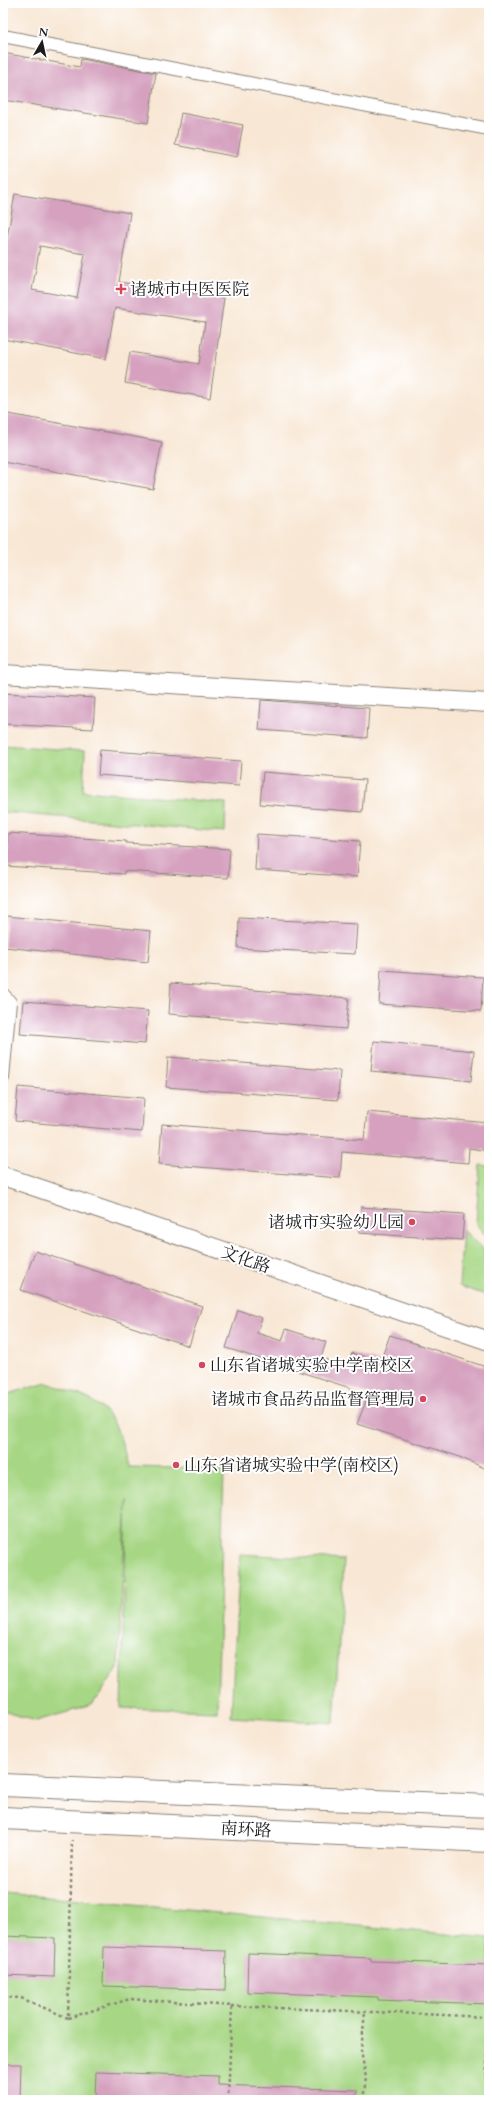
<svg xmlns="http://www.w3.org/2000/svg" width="492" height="2103" font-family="Cardo,'Noto Serif SC',serif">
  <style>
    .green { fill: #a7d785; stroke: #627a50 }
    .building { fill: #d5a1bf; fill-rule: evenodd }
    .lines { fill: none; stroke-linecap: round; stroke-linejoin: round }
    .street-casing { stroke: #8a8278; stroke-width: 14 }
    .secondary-casing { stroke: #8a8278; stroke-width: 20 }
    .highway-casing { stroke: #8a8278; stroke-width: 24 }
    .path { stroke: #8a8278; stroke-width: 2.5; stroke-dasharray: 3 3; stroke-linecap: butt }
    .street { stroke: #fff; stroke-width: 12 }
    .secondary { stroke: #fff; stroke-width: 18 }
    .highway { stroke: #fff; stroke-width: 22 }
    .poi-dot { fill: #d1495b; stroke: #fff; stroke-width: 1.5 }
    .labels { text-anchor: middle; stroke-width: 4; stroke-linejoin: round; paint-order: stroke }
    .poi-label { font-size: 17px; fill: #1c1c1c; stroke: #fff; text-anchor: start }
    .street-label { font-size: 17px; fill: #1c1c1c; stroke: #fff }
  </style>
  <rect width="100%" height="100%" fill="#fff"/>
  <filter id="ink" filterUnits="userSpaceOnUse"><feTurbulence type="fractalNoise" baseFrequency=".025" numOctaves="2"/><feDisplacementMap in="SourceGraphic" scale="8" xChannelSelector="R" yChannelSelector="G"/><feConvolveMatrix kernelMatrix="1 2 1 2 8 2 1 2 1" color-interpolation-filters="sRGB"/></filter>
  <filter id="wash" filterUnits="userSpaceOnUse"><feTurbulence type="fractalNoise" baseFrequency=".012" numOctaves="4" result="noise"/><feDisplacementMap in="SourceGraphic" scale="16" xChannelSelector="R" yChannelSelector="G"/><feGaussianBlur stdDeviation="0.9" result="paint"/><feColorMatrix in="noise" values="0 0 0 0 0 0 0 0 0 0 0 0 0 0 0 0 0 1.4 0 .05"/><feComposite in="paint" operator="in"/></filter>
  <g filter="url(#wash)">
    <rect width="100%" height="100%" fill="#f8e7d4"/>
    <!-- green -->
    <g class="green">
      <path d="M3 745 85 751 83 791 226 803 225 832 3 812Z"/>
      <path d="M480 1165 489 1166V1239L476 1224Z"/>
      <path d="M463 1230 489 1255V1296L459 1286Z"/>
      <path d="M47 1383C103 1402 115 1407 128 1467L224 1469 217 1711 121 1708 127 1500 118 1668 92 1705 36 1721 3 1711V1399L8 1394Z"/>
      <path d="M240 1554 344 1560 334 1723 231 1717Z"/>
      <path d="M3 1893 489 1938V2100H3Z"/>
    </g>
    <g id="blocks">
      <!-- building -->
      <g class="building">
        <path d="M3 53 80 67 81 59 156 73 148 123 3 100Z"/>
        <path d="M181 113 243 125 237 157 175 145Z"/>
        <path d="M15 194 130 213 119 282 224 298 210 398 125 383 130 352 199 364 205 322 115 308 106 359 3 339V260ZM40 246 85 254 77 298 32 290Z"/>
        <path d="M3 413 162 442 153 489 3 462Z"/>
        <path d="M3 693 95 698 93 729 3 724Z"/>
        <path d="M261 700 369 708 367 738 259 730Z"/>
        <path d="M100 750 241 761 239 786 98 775Z"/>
        <path d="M263 772 365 780 362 812 260 804Z"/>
        <path d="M8 833 126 841V843L230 849 228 878 124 871V874L5 866Z"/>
        <path d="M257 834 360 841 357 877 255 870Z"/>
        <path d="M7 916 151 931 148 962 4 947Z"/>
        <path d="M239 918 357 924 355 954 238 948Z"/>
        <path d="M381 970 483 977 481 1011 379 1004Z"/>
        <path d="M171 983 349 998 346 1029 169 1014Z"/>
        <path d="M23 1001 148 1011 145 1044 20 1034Z"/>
        <path d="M374 1041 474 1051 471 1081 371 1071Z"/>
        <path d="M168 1057 340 1071 338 1100 166 1087Z"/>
        <path d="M18 1087 144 1098 142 1132 15 1121Z"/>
        <path d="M367 1112 489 1123V1151L469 1148 468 1163 342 1152 340 1178 159 1164 162 1124 364 1140Z"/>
        <path d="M361 1207 464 1214 462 1240 359 1233Z"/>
        <path d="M35 1251 202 1306 189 1346 21 1290Z"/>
        <path d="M238 1310 262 1318 257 1333 282 1341 286 1329 326 1342 321 1358 348 1367 352 1353 380 1362 390 1335 489 1368V1470L457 1456 357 1424 369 1394 226 1348Z"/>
        <path d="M3 1936 55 1938 54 1977 3 1975Z"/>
        <path d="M104 1947 226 1951 225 1990 103 1986Z"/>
        <path d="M248 1953 371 1958V1961L489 1965V2004L378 2000V1997L247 1992Z"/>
        <path d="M3 2064H21L20 2100H3Z"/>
        <path d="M96 2072 218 2076V2085L357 2090V2100H95Z"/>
      </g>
    </g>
  </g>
  <g filter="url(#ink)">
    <use href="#blocks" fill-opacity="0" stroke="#8a8278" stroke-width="1"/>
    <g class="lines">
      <!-- street casing -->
      <g class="street-casing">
        <g id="street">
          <path d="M3 36 489 129"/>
          <path d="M3 994 10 1002 3 1078"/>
        </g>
      </g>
      <!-- secondary casing -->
      <g class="secondary-casing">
        <g id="secondary">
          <path d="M3 674 489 703"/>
          <path d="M3 1176 489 1341"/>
        </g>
      </g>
      <!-- highway casing -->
      <g class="highway-casing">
        <g id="highway">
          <path d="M3 1785 489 1806"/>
          <path d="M3 1818 489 1841"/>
        </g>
      </g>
      <!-- path -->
      <g class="path">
        <path d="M3 1997 21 1998 68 2018 72 1840"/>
        <path d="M232 2006 489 2017"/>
        <path d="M68 2018 130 1999 232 2006 228 2100"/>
        <path d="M363 2100 366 2078 361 2051 365 2012"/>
        <path d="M485 2100 489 2031"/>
      </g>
      <!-- street -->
      <use href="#street" class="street"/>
      <!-- secondary -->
      <use href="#secondary" class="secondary"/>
      <!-- highway -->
      <use href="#highway" class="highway"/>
    </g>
  </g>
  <!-- markers -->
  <g class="poi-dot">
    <path d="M119 283h4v4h4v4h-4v4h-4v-4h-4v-4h4z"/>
    <circle cx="412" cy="1222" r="4"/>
    <circle cx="202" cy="1365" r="4"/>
    <circle cx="423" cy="1399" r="4"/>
    <circle cx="176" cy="1465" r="4"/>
  </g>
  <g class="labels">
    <!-- poi labels -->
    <g class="poi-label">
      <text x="130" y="295">诸城市中医医院</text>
      <text x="404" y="1228" text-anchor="end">诸城市实验幼儿园</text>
      <text x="210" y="1371">山东省诸城实验中学南校区</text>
      <text x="415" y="1405" text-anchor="end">诸城市食品药品监督管理局</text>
      <text x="184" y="1471">山东省诸城实验中学(南校区)</text>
    </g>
    <!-- street labels -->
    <g class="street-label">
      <text transform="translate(246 1259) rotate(19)" y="6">文化路</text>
      <text transform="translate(246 1829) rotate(3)" y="6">南环路</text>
    </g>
  </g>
  <!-- margin -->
  <rect width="492" height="2103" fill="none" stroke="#fff" stroke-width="16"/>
  <!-- north arrow -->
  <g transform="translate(42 42) rotate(9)" stroke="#ffffff" stroke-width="3" paint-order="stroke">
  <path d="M0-3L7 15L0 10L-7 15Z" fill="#1c1c1c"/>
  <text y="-6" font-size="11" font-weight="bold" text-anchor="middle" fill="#1c1c1c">N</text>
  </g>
</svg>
